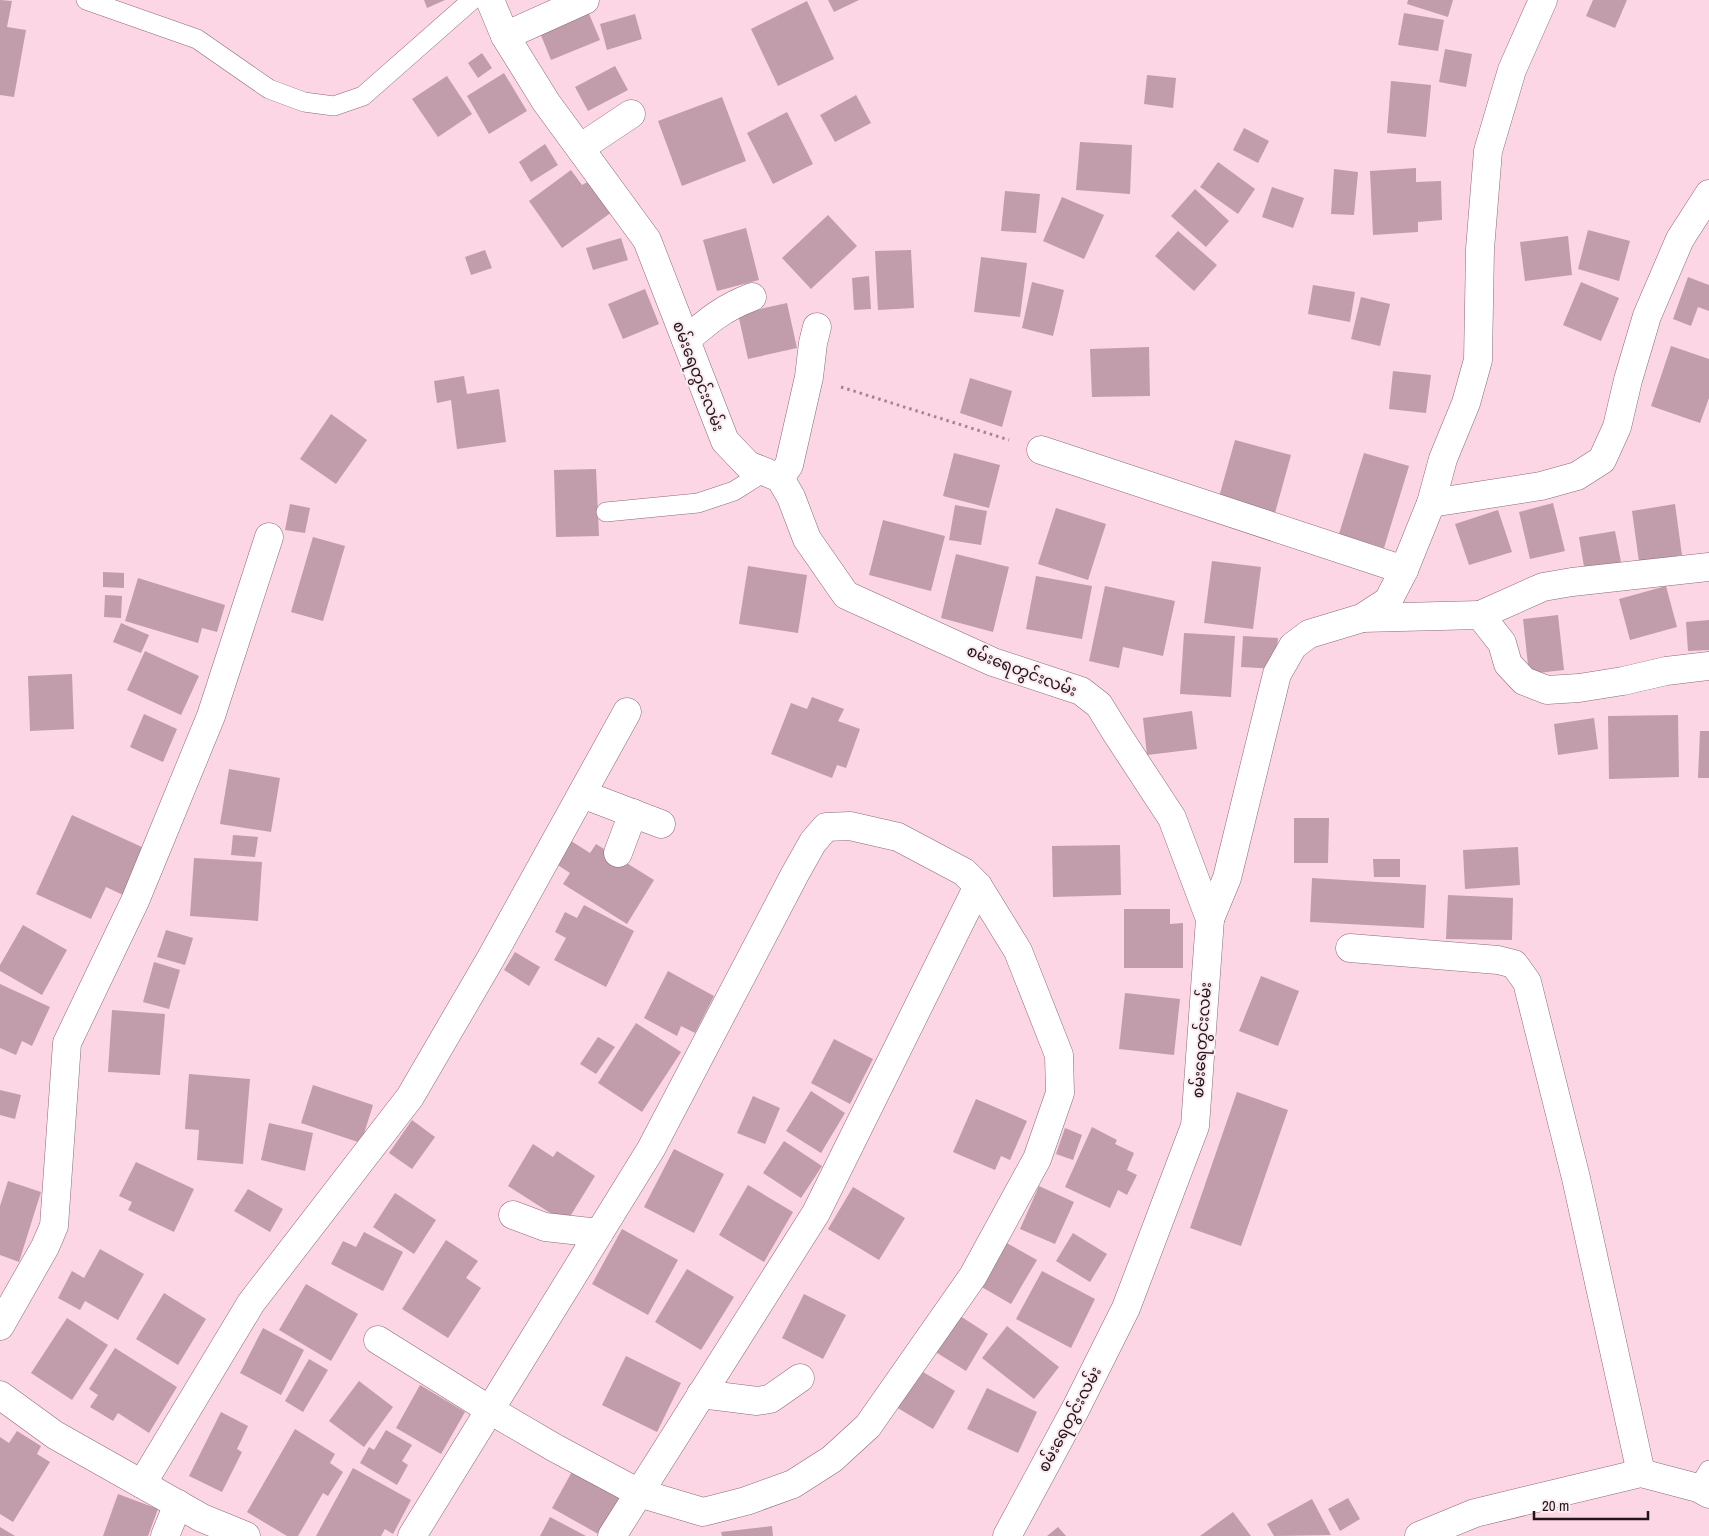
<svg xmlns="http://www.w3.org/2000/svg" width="1709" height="1536" font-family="'Archivo Narrow','Noto Sans Myanmar',sans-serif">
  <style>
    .building { fill: #c19caa }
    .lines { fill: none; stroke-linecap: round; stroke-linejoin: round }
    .service-casing { stroke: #8c6977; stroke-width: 20 }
    .minor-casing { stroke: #8c6977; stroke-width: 29 }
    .path { stroke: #a18590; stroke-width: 3; stroke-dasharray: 2.5 4; stroke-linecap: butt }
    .service { stroke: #fff; stroke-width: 19 }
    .minor { stroke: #fff; stroke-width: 28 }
    .labels { text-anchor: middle; stroke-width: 4; stroke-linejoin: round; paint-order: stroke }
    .street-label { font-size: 16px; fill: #23161b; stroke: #fbebf0 }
  </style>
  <rect width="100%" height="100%" fill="#fdd6e5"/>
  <!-- building -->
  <g class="building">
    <path d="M0 0 12 1 7 27 26 30 14 97 0 95Z"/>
    <path d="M424 0H445L427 8Z"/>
    <path d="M828 0H859L834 12Z"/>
    <path d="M1408 0H1453L1448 17 1407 4Z"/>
    <path d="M1593 0H1627L1615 28 1586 16Z"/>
    <path d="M807 1 834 59 778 86 751 29Z"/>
    <path d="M587 9 600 40 551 60 538 28Z"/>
    <path d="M1404 13 1444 20 1438 51 1398 45Z"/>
    <path d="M635 14 642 39 607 50 600 24Z"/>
    <path d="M1445 49 1472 54 1466 87 1439 82Z"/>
    <path d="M482 53 492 68 478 78 468 63Z"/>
    <path d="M615 66 628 90 588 111 575 87Z"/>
    <path d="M504 73 527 111 489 134 467 96Z"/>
    <path d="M1147 75 1176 78 1173 108 1144 104Z"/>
    <path d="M447 76 472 114 438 137 412 99Z"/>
    <path d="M1391 81 1431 85 1426 137 1387 133Z"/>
    <path d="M856 95 871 123 835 142 820 115Z"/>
    <path d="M722 97 746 161 682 186 658 121Z"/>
    <path d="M787 112 813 164 773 184 747 133Z"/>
    <path d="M1244 128 1269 141 1258 163 1233 150Z"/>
    <path d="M1080 142 1132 145 1130 194 1076 190Z"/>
    <path d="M545 144 558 165 531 182 519 162Z"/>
    <path d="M1218 162 1255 189 1238 214 1200 187Z"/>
    <path d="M1416 168V182L1441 181 1442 220 1418 222V232L1373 235 1370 171Z"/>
    <path d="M1334 169 1358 172 1354 215 1331 214Z"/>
    <path d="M571 170 582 185 589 181 612 212 562 248 529 201Z"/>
    <path d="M1272 187 1304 198 1293 228 1262 217Z"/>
    <path d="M1195 189 1229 221 1206 247 1171 216Z"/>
    <path d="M1005 191 1040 194 1036 233 1001 231Z"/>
    <path d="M1062 197 1104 215 1084 259 1043 241Z"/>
    <path d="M828 215 857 246 811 289 782 258Z"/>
    <path d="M746 228 759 280 717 291 703 240Z"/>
    <path d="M1588 230 1630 241 1619 281 1578 269Z"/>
    <path d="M1178 231 1217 265 1194 291 1155 256Z"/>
    <path d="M1568 236 1572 275 1525 281 1520 242Z"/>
    <path d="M621 238 628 260 593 270 586 248Z"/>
    <path d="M485 250 492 268 471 275 465 257Z"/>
    <path d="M911 250 914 308 878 310 875 251Z"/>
    <path d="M981 257 1027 263 1020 317 974 312Z"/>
    <path d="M869 276 871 309 854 310 852 278Z"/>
    <path d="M1688 277 1709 285V311L1698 307 1691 326 1673 319Z"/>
    <path d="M1032 282 1064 290 1053 336 1022 328Z"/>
    <path d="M1581 282 1619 298 1601 341 1563 325Z"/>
    <path d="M1313 285 1355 292 1350 322 1308 314Z"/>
    <path d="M645 289 659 324 623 339 608 304Z"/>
    <path d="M1361 297 1390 304 1380 346 1351 339Z"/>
    <path d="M787 303 797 348 748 359 738 314Z"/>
    <path d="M1671 346 1709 359V398L1700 423 1651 406Z"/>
    <path d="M1149 347 1150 396 1092 397 1090 349Z"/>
    <path d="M1393 371 1431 375 1426 413 1389 409Z"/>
    <path d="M464 376 467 394 499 389 506 442 457 449 451 400 437 403 434 381Z"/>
    <path d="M970 378 1012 391 1002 427 960 413Z"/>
    <path d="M331 414 367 440 336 484 300 459Z"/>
    <path d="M1235 440 1291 455 1275 513 1219 497Z"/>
    <path d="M954 453 1000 465 989 508 943 496Z"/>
    <path d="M1364 453 1409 466 1384 548 1339 534Z"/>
    <path d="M596 469 599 536 556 537 554 470Z"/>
    <path d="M1553 503 1565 551 1530 559 1519 512Z"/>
    <path d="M290 504 310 508 305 533 285 530Z"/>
    <path d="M1675 504 1682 555 1639 562 1632 511Z"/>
    <path d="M955 505 987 511 981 545 949 540Z"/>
    <path d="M1056 508 1106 524 1088 580 1038 564Z"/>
    <path d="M1498 510 1512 552 1469 565 1455 524Z"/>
    <path d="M883 520 945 536 931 591 869 575Z"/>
    <path d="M1615 531 1622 567 1585 573 1579 537Z"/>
    <path d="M313 537 345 546 323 621 291 612Z"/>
    <path d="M956 554 1009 567 993 632 941 618Z"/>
    <path d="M1212 561 1261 567 1253 629 1204 623Z"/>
    <path d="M748 566 807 575 798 633 739 624Z"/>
    <path d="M103 572 124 573V588L103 587Z"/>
    <path d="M1036 576 1092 586 1082 639 1026 629Z"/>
    <path d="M138 578 225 605 217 632 202 628 198 643 125 621Z"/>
    <path d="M1105 586 1175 601 1163 656 1123 647 1119 668 1089 661Z"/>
    <path d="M1666 586 1677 627 1630 640 1619 599Z"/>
    <path d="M105 595 122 596 121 618 104 617Z"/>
    <path d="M1558 615 1564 670 1529 674 1523 619Z"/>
    <path d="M1709 620V650L1688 651 1686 622Z"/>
    <path d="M121 623 149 635 141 653 113 642Z"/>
    <path d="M1184 633 1235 636 1231 697 1180 694Z"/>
    <path d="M1243 636 1278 638 1275 669 1241 667Z"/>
    <path d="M145 651 199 676 181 715 127 690Z"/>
    <path d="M72 674 74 729 30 731 28 676Z"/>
    <path d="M812 697 844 709 838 721 860 729 846 768 837 765 832 778 771 754 791 703 807 709Z"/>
    <path d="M1192 711 1197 749 1147 755 1143 718Z"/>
    <path d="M144 714 177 729 163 762 130 747Z"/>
    <path d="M1678 715 1679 777 1609 779 1608 716Z"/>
    <path d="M1594 718 1598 749 1558 755 1554 724Z"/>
    <path d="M1700 731H1709V778H1698Z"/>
    <path d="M229 769 280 778 271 832 220 824Z"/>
    <path d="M72 815 144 848 123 895 106 887 91 919 36 894Z"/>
    <path d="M1294 818H1329L1328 863H1294Z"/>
    <path d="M233 835 258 837 255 857 231 855Z"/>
    <path d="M568 839 590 853 596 844 654 880 627 924 563 884 570 873 553 862Z"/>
    <path d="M1120 845 1121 895 1053 897 1052 846Z"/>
    <path d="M1518 847 1520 885 1465 889 1463 850Z"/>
    <path d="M194 858 262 862 258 921 190 916Z"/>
    <path d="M1373 859H1400V877H1374Z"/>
    <path d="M1312 878 1426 885 1424 928 1310 922Z"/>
    <path d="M1448 895 1513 898 1512 940 1446 939Z"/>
    <path d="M584 905 634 931 606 987 554 960 566 938 555 932 565 912 577 918Z"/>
    <path d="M1124 909H1170V924L1183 923V968H1124Z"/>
    <path d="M23 925 67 950 42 995 0 971V965Z"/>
    <path d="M166 930 193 938 185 965 157 957Z"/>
    <path d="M515 952 540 967 529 986 504 970Z"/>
    <path d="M154 962 180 970 169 1009 143 1002Z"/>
    <path d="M668 971 714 996 695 1033 681 1026 677 1036 644 1018Z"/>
    <path d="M1261 976 1299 991 1278 1046 1239 1031Z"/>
    <path d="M0 984 50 1007 32 1046 22 1041 16 1055 0 1048Z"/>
    <path d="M1125 993 1180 999 1174 1055 1119 1049Z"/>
    <path d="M112 1010 165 1014 160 1075 108 1072Z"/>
    <path d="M636 1023 681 1052 642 1112 598 1083Z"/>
    <path d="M598 1037 615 1047 596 1074 580 1064Z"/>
    <path d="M834 1039 873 1059 850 1104 811 1083Z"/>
    <path d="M189 1074 250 1079 243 1164 197 1160 199 1130 185 1129Z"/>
    <path d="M313 1085 373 1105 361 1143 301 1123Z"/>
    <path d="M0 1090 21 1095 15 1119 0 1115Z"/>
    <path d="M811 1091 845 1113 821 1153 786 1131Z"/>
    <path d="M1237 1092 1288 1110 1241 1246 1190 1228Z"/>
    <path d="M753 1096 780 1108 765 1144 737 1133Z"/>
    <path d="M976 1099 1027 1121 1010 1160 1001 1156 995 1170 953 1152Z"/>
    <path d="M412 1120 435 1137 412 1169 389 1153Z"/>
    <path d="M269 1123 313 1133 305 1171 261 1160Z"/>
    <path d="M1092 1127 1117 1140 1115 1144 1134 1153 1127 1170 1137 1175 1127 1195 1118 1190 1110 1208 1065 1187Z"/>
    <path d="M1065 1128 1082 1135 1073 1160 1056 1154Z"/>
    <path d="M784 1141 822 1166 801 1198 763 1173Z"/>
    <path d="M533 1144 553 1157 557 1151 595 1176 566 1223 508 1186Z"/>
    <path d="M674 1149 724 1174 694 1233 644 1207Z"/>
    <path d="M136 1162 194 1189 174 1232 128 1210 132 1202 119 1196Z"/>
    <path d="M8 1181 41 1192 19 1262 0 1255V1206Z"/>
    <path d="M748 1185 793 1212 764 1262 719 1235Z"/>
    <path d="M1039 1186 1074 1202 1055 1244 1020 1229Z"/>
    <path d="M853 1187 905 1218 879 1260 828 1229Z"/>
    <path d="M248 1189 283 1209 270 1232 234 1211Z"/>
    <path d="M395 1193 436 1220 414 1254 373 1227Z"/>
    <path d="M622 1229 678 1260 648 1315 592 1284Z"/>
    <path d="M364 1232 403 1252 383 1291 331 1264 343 1241 356 1247Z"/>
    <path d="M1073 1233 1107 1254 1090 1282 1056 1261Z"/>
    <path d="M446 1240 478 1261 466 1278 481 1288 448 1338 402 1309Z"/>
    <path d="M1005 1242 1037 1260 1011 1304 980 1286Z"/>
    <path d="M100 1249 144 1274 118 1320 85 1301 80 1310 58 1298 72 1271 84 1278Z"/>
    <path d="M687 1269 734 1297 701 1350 655 1322Z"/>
    <path d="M1042 1271 1095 1299 1071 1348 1016 1319Z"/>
    <path d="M306 1284 358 1314 331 1361 279 1330Z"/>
    <path d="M164 1293 206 1319 178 1365 136 1339Z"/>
    <path d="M804 1294 846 1315 823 1359 782 1338Z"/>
    <path d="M957 1314 988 1334 966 1371 934 1351Z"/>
    <path d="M67 1318 108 1345 72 1400 31 1373Z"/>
    <path d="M1007 1326 1059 1367 1034 1399 982 1358Z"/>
    <path d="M263 1328 304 1350 281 1395 240 1373Z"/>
    <path d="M115 1348 177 1387 149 1433 118 1413 113 1421 90 1407 98 1395 89 1389Z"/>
    <path d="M626 1356 681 1383 657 1432 602 1405Z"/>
    <path d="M309 1359 328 1370 303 1412 285 1401Z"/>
    <path d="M918 1369 955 1391 933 1429 896 1407Z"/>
    <path d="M359 1381 393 1407 364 1447 329 1421Z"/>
    <path d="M420 1385 465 1412 441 1454 396 1428Z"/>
    <path d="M987 1388 1037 1412 1018 1453 967 1429Z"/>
    <path d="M221 1412 248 1426 237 1449 242 1452 222 1492 189 1476Z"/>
    <path d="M295 1429 335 1454 330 1463 343 1472 328 1496 323 1493 298 1536H287L247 1512Z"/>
    <path d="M386 1430 412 1445 402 1461 408 1465 397 1485 360 1463 369 1447 374 1450Z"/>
    <path d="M17 1431 41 1446 37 1454 50 1462 13 1522 0 1514V1437L9 1443Z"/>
    <path d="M353 1468 411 1500 393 1534 385 1529 381 1536H316Z"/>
    <path d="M574 1468 622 1496 600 1535 552 1508Z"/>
    <path d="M118 1494 158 1509 148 1536H103Z"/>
    <path d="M1348 1498 1360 1519 1340 1531 1328 1509Z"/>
    <path d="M1312 1499 1331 1535 1274 1536 1267 1524Z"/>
    <path d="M1233 1512 1251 1536H1200Z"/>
    <path d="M550 1517 586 1536H540Z"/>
    <path d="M772 1526 773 1536H722L721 1532Z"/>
    <path d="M0 1527 15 1536H0Z"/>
    <path d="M1058 1527 1066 1536H1047Z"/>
  </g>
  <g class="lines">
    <!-- service casing -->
    <g class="service-casing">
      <g id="service">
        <path d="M86 0 197 39 269 89 304 102 334 106 363 96 472 0"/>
        <path d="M606 512 698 503 734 491 764 472"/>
        <path d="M1698 1488 1709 1470"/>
      </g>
    </g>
    <!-- minor casing -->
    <g class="minor-casing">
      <g id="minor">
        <path d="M490 0 505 36 546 102 647 240 725 441 748 465 780 478 791 497 807 539 846 595 993 662 1081 691 1099 705 1115 731 1172 818 1210 919 1195 1126 1126 1308 1076 1408 1007 1536"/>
        <path d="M505 36 585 0"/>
        <path d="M580 148 631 114"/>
        <path d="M686 340C708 321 723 308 752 297"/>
        <path d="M1041 450 1404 570"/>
        <path d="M780 478 789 465 809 377 813 343 817 327"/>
        <path d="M1431 503 1541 486 1577 476 1602 460 1617 427 1628 380 1647 316 1680 239 1709 194"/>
        <path d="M1480 615 1543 587 1572 582 1709 567"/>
        <path d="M1362 618 1480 615 1502 643 1508 664 1524 681 1547 690 1579 688 1623 681 1666 671 1709 666"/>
        <path d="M582 794 661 824"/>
        <path d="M618 853 633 813"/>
        <path d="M1210 919 1227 878 1277 674 1293 646 1309 634 1362 618 1388 601 1404 570 1431 503 1443 459 1466 403 1478 360 1480 249 1488 151 1512 70 1543 0"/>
        <path d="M1350 948 1498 960 1514 964 1527 982 1576 1178 1641 1473"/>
        <path d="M513 1215 545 1227 599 1233"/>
        <path d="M0 1326 45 1247 54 1226 67 1043 135 901 211 716 269 537"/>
        <path d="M378 1340 490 1410 555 1448 639 1493 703 1512 746 1501 793 1484 832 1459 868 1426 973 1276 1037 1159 1060 1093 1059 1055 1018 951 978 886 964 872 898 837 850 826 826 827 813 842 795 874 651 1149 412 1536"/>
        <path d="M701 1394 757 1401 770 1399 800 1378"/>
        <path d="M0 1395 55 1435 202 1518 246 1536"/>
        <path d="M142 1484 251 1303 410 1097 491 958 627 712"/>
        <path d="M165 1536 178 1504"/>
        <path d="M612 1536 816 1213 978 886"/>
        <path d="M1419 1536 1475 1513 1641 1473 1698 1488 1709 1494"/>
      </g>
    </g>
    <!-- path -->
    <path class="path" d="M841 387 1009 440"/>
    <!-- service -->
    <use href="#service" class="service"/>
    <!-- minor -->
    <use href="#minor" class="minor"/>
  </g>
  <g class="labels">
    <!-- street labels -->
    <g class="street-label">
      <text transform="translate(699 376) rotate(69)" y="6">စမ်းရေတွင်းလမ်း</text>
      <text transform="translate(1022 670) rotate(21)" y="6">စမ်းရေတွင်းလမ်း</text>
      <text transform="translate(1201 1040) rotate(-86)" y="6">စမ်းရေတွင်းလမ်း</text>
      <text transform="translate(1069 1419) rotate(-62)" y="6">စမ်းရေတွင်းလမ်း</text>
    </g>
  </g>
  <!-- scale -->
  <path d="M1534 1511v8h114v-8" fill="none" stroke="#23161b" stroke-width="2.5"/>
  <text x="1542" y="1511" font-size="15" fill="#23161b" stroke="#fbebf0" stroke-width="4" paint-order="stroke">20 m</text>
</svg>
